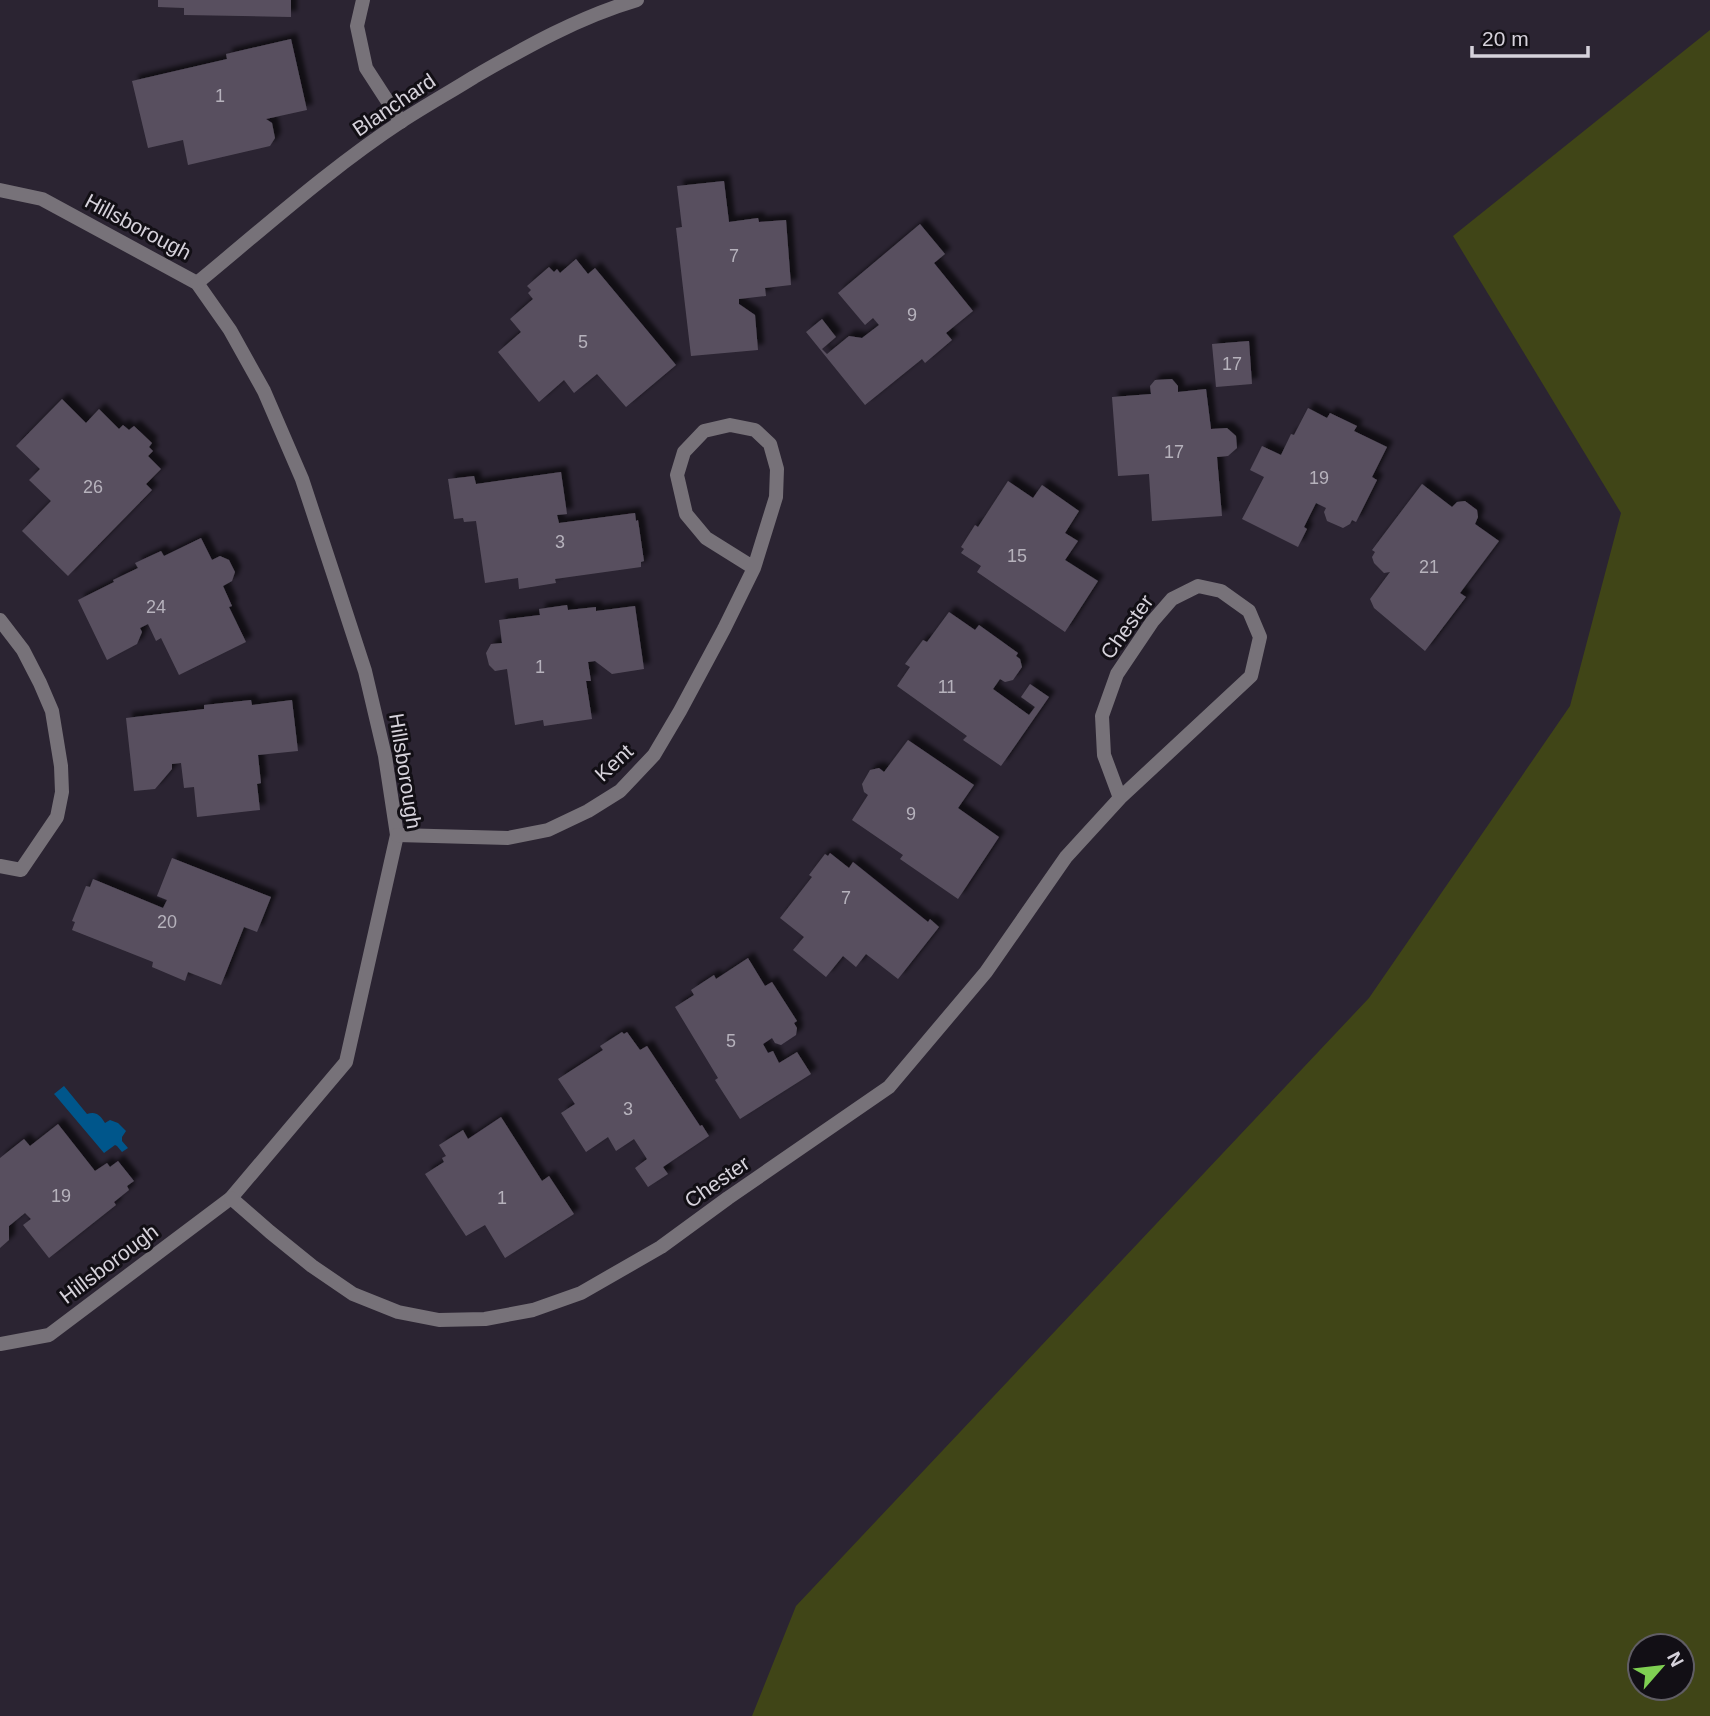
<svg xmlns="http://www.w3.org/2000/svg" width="1710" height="1716" font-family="Helvetica,sans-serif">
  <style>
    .green { fill: #404517; fill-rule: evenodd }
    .water { fill: #00568b }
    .building { fill: #58505f; filter: url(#shadow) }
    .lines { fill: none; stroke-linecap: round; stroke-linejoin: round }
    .minor { stroke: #777279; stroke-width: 14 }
    .labels { text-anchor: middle; stroke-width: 6; stroke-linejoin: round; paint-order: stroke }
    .number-label { font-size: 18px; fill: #b6b2bc }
    .street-label { font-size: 21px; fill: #d6d2db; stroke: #120f15 }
  </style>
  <defs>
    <filter id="shadow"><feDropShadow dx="6" dy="-6" stdDeviation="2" flood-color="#0009"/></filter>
  </defs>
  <rect width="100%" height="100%" fill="#2b2432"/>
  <!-- green -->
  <path class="green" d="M1710 30V1716H752L796 1606 1369 998 1570 706 1621 513 1453 236ZM1682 1646V1688H1640V1646Z"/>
  <!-- water -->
  <path class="water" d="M64 1086 87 1114C96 1111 100 1115 105 1123L110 1120 118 1123 126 1131 122 1137V1141L128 1148 122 1152 117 1146 115 1145 104 1153 55 1095 54 1094Z"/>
  <!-- building -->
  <g class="building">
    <path d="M158 0H291V17L184 15V8L158 7Z"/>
    <path d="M291 39 307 110 266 119 272 123 275 138 270 146 188 165 183 140 148 148 132 81 227 59 226 54Z"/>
    <path d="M724 181 729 222 758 218 759 222 786 220 791 285 765 288 766 296 739 299V304L755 315 758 350 691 356 676 228 682 227 677 186Z"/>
    <path d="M920 224 945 254 934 263 973 311 946 333 952 340 925 363 922 359 865 405 806 332 822 319 836 337 822 349 827 354 849 336 862 338 879 325 873 318 865 325 838 293Z"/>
    <path d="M576 259 588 274 595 268 676 365 626 407 597 374 574 393 564 380 539 402 498 352 521 332 510 319 533 299 528 293 531 290 527 286 549 267 554 272 557 269 560 273Z"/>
    <path d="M1249 341 1252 384 1216 387 1212 344Z"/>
    <path d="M1172 379 1178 386V392L1206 389 1211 429 1227 428 1236 436 1237 448 1228 456 1217 457 1222 516 1152 521 1149 474 1118 476 1112 397 1151 394 1150 386 1155 380Z"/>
    <path d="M62 399 86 423 99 409 119 429 123 425 129 430 134 426 152 443 149 447 153 451 148 456 161 469 146 484 152 490 68 576 22 531 51 501 29 480 40 469 16 446Z"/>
    <path d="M1308 408 1327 418 1330 413 1357 426 1354 431 1387 447 1372 477 1377 480 1356 522 1352 520 1350 524 1343 528 1327 521 1324 512 1326 508 1316 503 1304 527 1307 529 1298 547 1242 519 1264 477 1250 470 1262 446 1281 455 1291 434 1294 435Z"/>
    <path d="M561 472 567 514 557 515 559 523 635 513 636 521 638 520 644 561 641 562V567L555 579 556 583 519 589 518 578 485 583 476 521 464 522 463 518 454 519 448 479 474 476 476 484Z"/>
    <path d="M1008 481 1033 498 1042 485 1079 511 1065 533 1078 541 1065 560 1098 581 1065 632 977 572 981 566 961 553 964 549 961 547 975 525 978 527Z"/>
    <path d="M1422 484 1452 507 1457 502 1465 501 1477 510 1478 517 1475 524 1499 541 1460 593 1466 597 1425 651 1374 608 1370 599 1390 572 1384 573 1374 563 1372 557 1375 552 1372 550Z"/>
    <path d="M201 538 212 560 220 556 229 560 235 572 232 581 223 586 232 606 229 607 246 642 179 675 161 638 156 641 148 624 140 628 142 632 137 644 107 660 78 600 114 582 113 580 138 568 135 563 161 551 164 556Z"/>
    <path d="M567 605 568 610 596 607V611L635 606 644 669 612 674 595 661 588 662 591 681H586L592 719 544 726 543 720 515 725 507 669 495 671 489 665 486 653 491 644 502 643 499 620 540 615 539 609Z"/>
    <path d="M949 612 975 630 979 625 1018 653 1016 656 1020 659 1022 667 1013 680 1005 682 1000 679 993 689 1029 715 1035 707 1021 697 1030 684 1049 697 1001 766 963 740 967 736 897 686 910 667 905 664 923 640 927 642Z"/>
    <path d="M251 700 252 705 292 700 298 751 258 755 261 783 257 784 260 810 197 817 194 787 184 788 181 763 172 764V769L155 789 134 791 126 718 204 709V705Z"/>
    <path d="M908 740 974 785 958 808 999 837 958 899 900 859 903 855 852 820 868 795 864 792 862 784 870 770 879 768 884 772Z"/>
    <path d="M830 853 849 868 853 862 928 922 930 919 939 927 898 979 866 954 856 967 843 956 826 977 793 950 804 937 780 918 812 877 809 875 825 854 828 856Z"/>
    <path d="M172 858 271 897 257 932 244 927 221 985 188 972 185 981 152 967 153 962 72 930 75 922 72 921 86 886 90 887 93 879 163 908 167 900 157 896Z"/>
    <path d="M748 958 765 986 772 982 797 1021 794 1023 797 1028 796 1035 781 1045 775 1043 772 1038 763 1044 768 1053 773 1051 779 1063 797 1052 811 1074 740 1119 715 1080 718 1078 675 1007 694 995 691 990 714 975 716 979Z"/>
    <path d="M622 1032 624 1034 627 1032 640 1050 647 1046 700 1126 702 1125 709 1136 663 1167 668 1174 648 1187 635 1168 647 1159 634 1139 616 1151 608 1137 586 1152 561 1113 575 1104 558 1079 603 1050 600 1046Z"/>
    <path d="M501 1117 542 1181 549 1176 574 1214 505 1258 485 1225 466 1236 425 1174 444 1162 442 1158 446 1156 439 1145 463 1130 468 1139Z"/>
    <path d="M58 1124 95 1171 107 1163 110 1167 118 1161 134 1181 127 1186 129 1190 114 1202 116 1205 49 1258 23 1225 31 1219 25 1213 9 1226V1240L0 1248V1158L24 1139 30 1146Z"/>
  </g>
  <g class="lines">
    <!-- minor -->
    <g class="minor">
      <path d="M363 0 357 26 366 68 401 122"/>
      <path d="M0 190 42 199 197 283 230 330 264 391 302 479 335 579 365 671 385 756 397 835 346 1062 231 1198 49 1335 0 1344"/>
      <path d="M197 283C264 228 329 169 402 121 425 106 450 92 474 77 526 47 579 17 637 0"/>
      <path d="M0 620 23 650 40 683 52 711 61 766 62 792 57 817 21 870 0 866"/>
      <path d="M397 835 508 838 548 830 588 811 620 791 654 755 680 711 724 629 754 568 776 497 777 469 770 444 755 430 730 425 704 431 684 452 677 475 686 514 706 538 754 568"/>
      <path d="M231 1198 270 1232 312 1266 353 1294 398 1312 439 1320 485 1319 533 1310 581 1293 661 1247 728 1198 889 1087 986 972 1066 857 1120 798 1251 676 1260 637 1249 611 1221 591 1198 586 1172 599 1152 622 1117 674 1102 716 1104 755 1120 798"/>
    </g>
  </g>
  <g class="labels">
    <!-- number labels -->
    <g class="number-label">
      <text x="220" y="102">1</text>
      <text x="734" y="262">7</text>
      <text x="912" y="321">9</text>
      <text x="583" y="348">5</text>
      <text x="1232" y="370">17</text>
      <text x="1174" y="458">17</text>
      <text x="1319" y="484">19</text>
      <text x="93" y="493">26</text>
      <text x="560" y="548">3</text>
      <text x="1017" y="562">15</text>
      <text x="1429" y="573">21</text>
      <text x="156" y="613">24</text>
      <text x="540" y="673">1</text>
      <text x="947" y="693">11</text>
      <text x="911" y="820">9</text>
      <text x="846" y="904">7</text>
      <text x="167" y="928">20</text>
      <text x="731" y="1047">5</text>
      <text x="628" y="1115">3</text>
      <text x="61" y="1202">19</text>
      <text x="502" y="1204">1</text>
    </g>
    <!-- street labels -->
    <g class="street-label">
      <text transform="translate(394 105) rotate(-34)" y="7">Blanchard</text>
      <text transform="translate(138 227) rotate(28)" y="7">Hillsborough</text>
      <text transform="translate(1127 627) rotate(-54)" y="7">Chester</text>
      <text transform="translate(614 763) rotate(-43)" y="7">Kent</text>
      <text transform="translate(405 771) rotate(81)" y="7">Hillsborough</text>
      <text transform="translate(717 1182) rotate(-35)" y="7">Chester</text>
      <text transform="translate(109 1264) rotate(-37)" y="7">Hillsborough</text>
    </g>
  </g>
  <!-- north arrow -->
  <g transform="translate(1661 1667) rotate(62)"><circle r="33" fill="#120f15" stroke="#605d64" stroke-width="2"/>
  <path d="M0-5L12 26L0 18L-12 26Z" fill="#7fd052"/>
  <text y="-10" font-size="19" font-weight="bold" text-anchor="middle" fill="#d6d2db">N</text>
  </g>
  <!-- scale -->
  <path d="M1472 46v10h116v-10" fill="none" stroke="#d6d2db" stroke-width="3.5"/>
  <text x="1482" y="46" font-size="21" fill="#d6d2db" stroke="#120f15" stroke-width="5" paint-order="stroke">20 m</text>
</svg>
